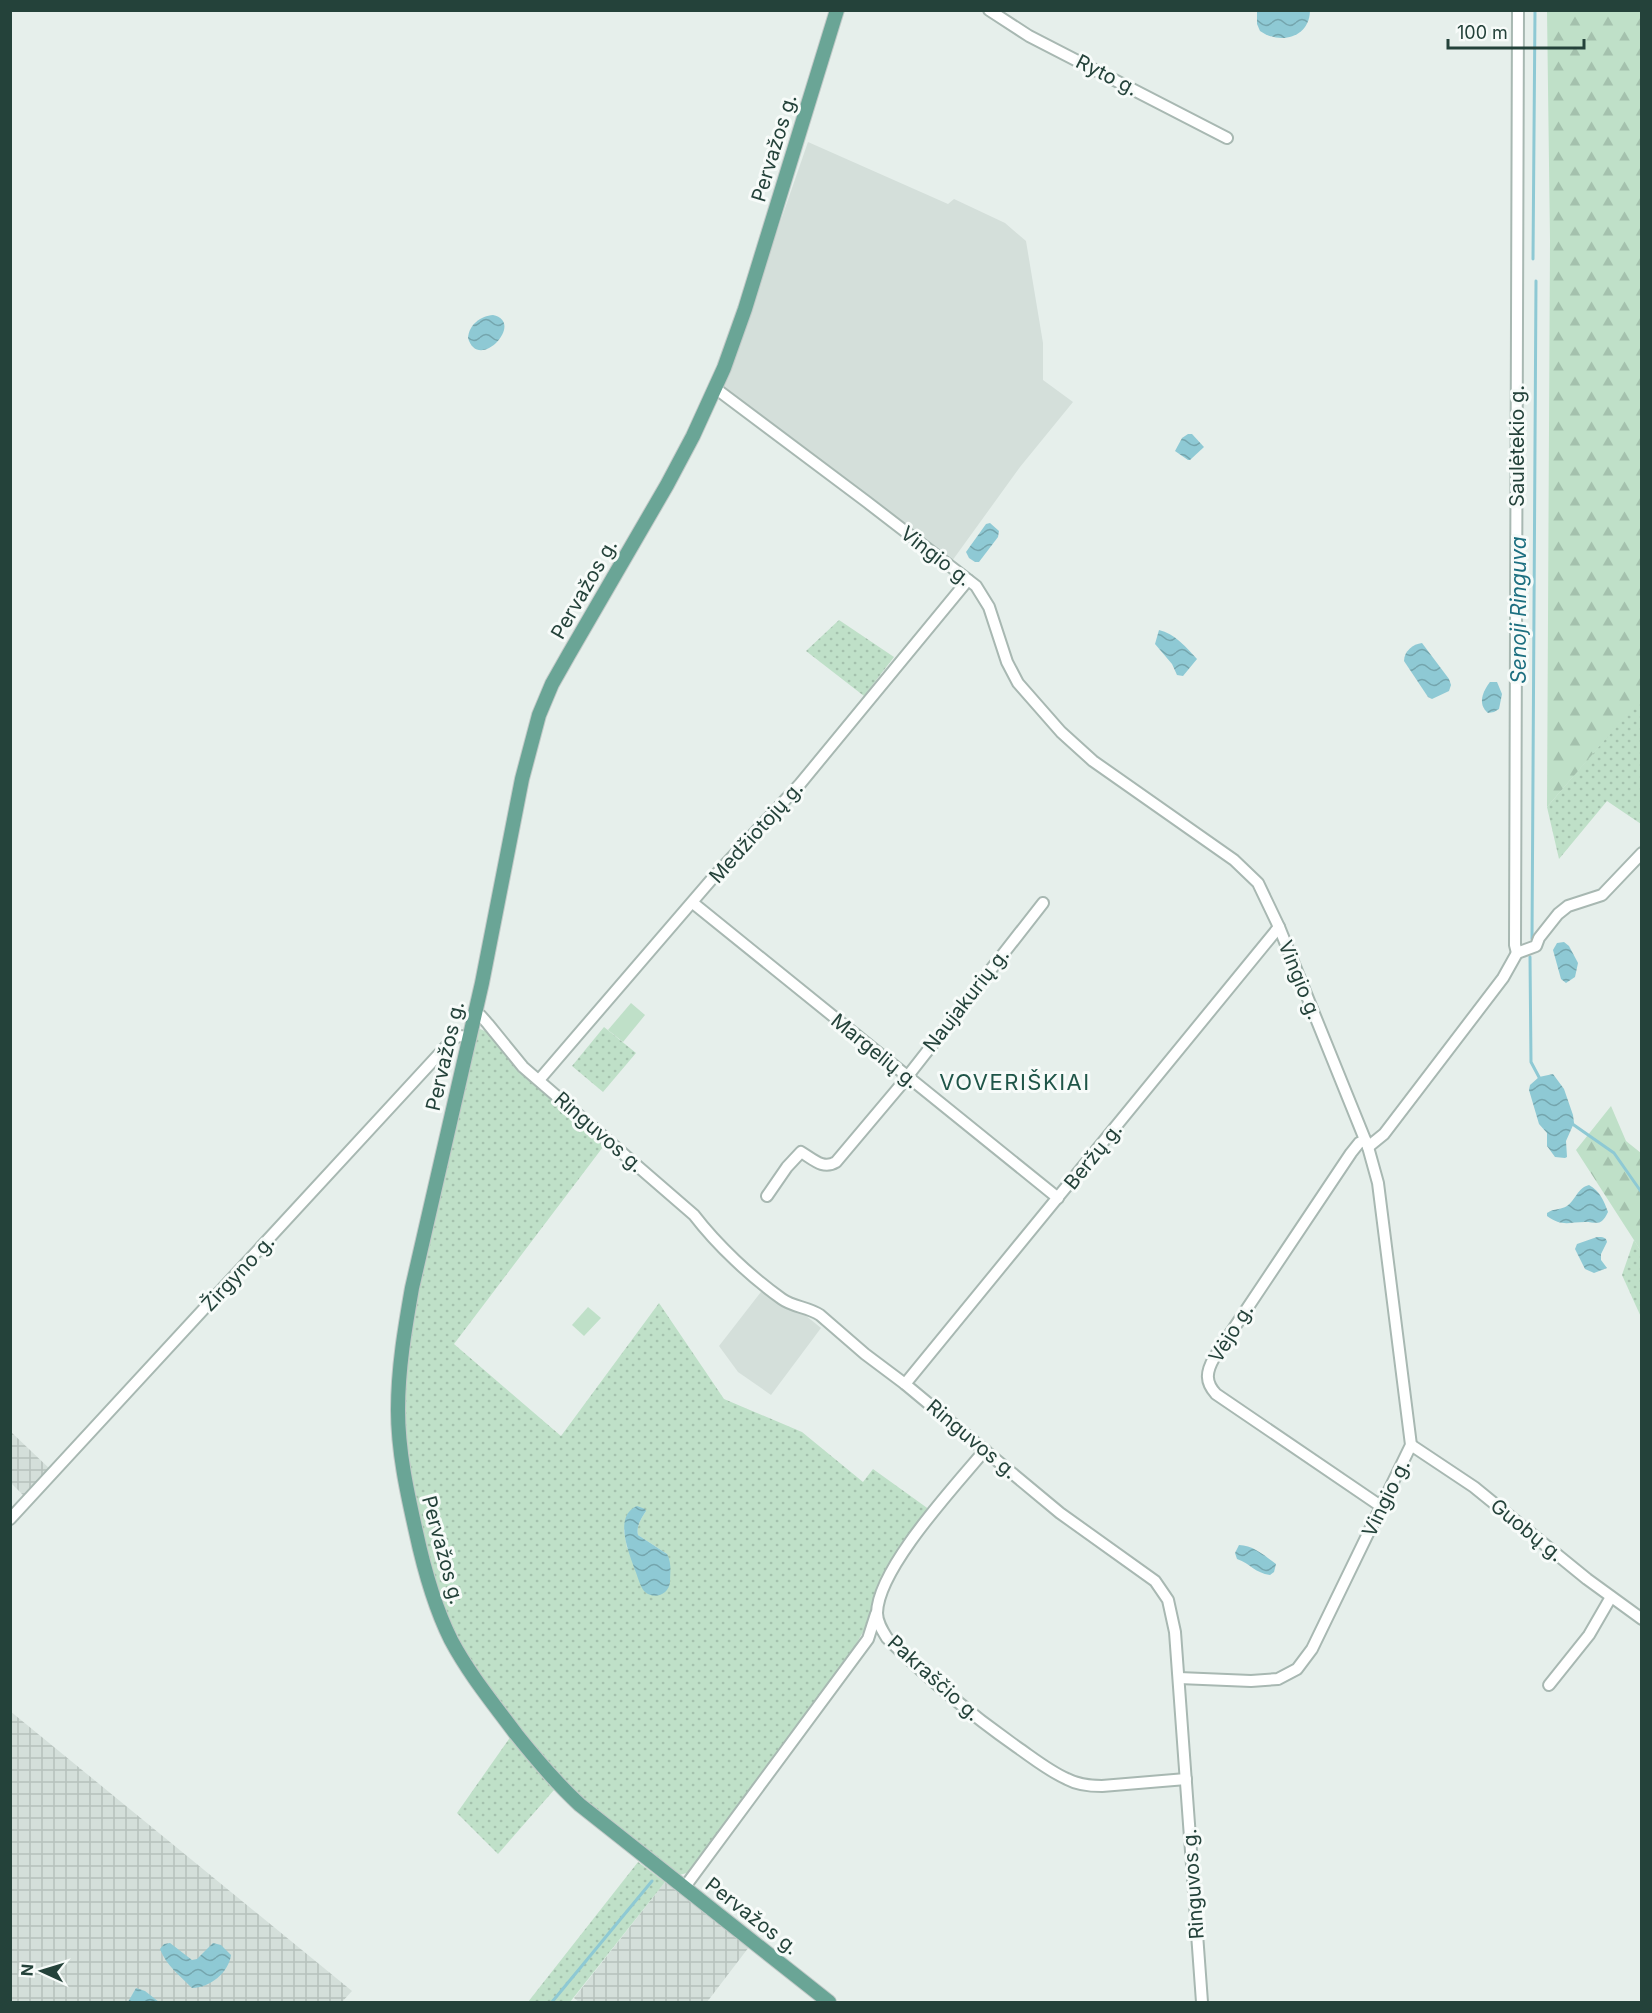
<svg xmlns="http://www.w3.org/2000/svg" width="1652" height="2013" font-family="Inter,sans-serif">
  <style>
    .built { fill: #d4dfda }
    .industrial { fill: url(#industrial-grid) }
    .grass { fill: url(#grass-dots); fill-rule: evenodd }
    .forest { fill: url(#forest-firs) }
    .pitch { fill: #bfe0c8 }
    .water { fill: url(#water-waves) }
    .lines { fill: none; stroke-linecap: round; stroke-linejoin: round }
    .stream { stroke: #8ec9d4; stroke-width: 3 }
    .minor-casing { stroke: #a8b8b2; stroke-width: 14 }
    .major-casing { stroke: #c2cac8; stroke-width: 16 }
    .minor { stroke: #fff; stroke-width: 10 }
    .major { stroke: #6aa596; stroke-width: 14 }
    .labels { text-anchor: middle; stroke-width: 6; stroke-linejoin: round; paint-order: stroke }
    .street-label { font-size: 20px; fill: #24423a; stroke: #f7fbf9 }
    .water-label { font-size: 21px; font-style: italic; fill: #1c6f80; stroke: #f7fbf9 }
    .quarter-label { font-size: 22px; letter-spacing: 1.5px; fill: #1f5548; stroke: #f7fbf9 }
  </style>
  <defs>
    <pattern id="industrial-grid" width="8" height="8" patternUnits="userSpaceOnUse" patternTransform="scale(1.5)"><rect width="8" height="8" fill="#d4dfda"/><path d="M0 4h8M4 0v8" fill="none" stroke="#b6c1bc"/></pattern>
    <pattern id="grass-dots" width="8" height="8" patternUnits="userSpaceOnUse" patternTransform="scale(1.5)"><rect width="8" height="8" fill="#bfe0c8"/><path d="M2 2h.1M6 6h.1" fill="none" stroke="#a4c1ad" stroke-width="1.8" stroke-linecap="round"/></pattern>
    <pattern id="forest-firs" width="22" height="20" patternUnits="userSpaceOnUse" patternTransform="scale(1.5)"><rect width="22" height="20" fill="#bfe0c8"/><path d="M5 1l3.5 6h-7zM16 11l3.5 6h-7z" fill="#a4c1ad"/></pattern>
    <pattern id="water-waves" width="16" height="10" patternUnits="userSpaceOnUse" patternTransform="scale(1.5)"><rect width="16" height="10" fill="#8ec9d4"/><path d="M0 5q4-4 8 0t8 0" fill="none" stroke="#74a5ad"/></pattern>
  </defs>
  <rect width="100%" height="100%" fill="#e6efeb"/>
  <!-- built -->
  <g class="built">
    <path d="M808 142 948 204 954 199 1005 223 1026 241 1043 343V380L1073 402 1020 467 952 561 723 387Z"/>
    <path d="M767 1284 821 1328 771 1395 738 1372 719 1346Z"/>
  </g>
  <!-- industrial -->
  <g class="industrial">
    <path d="M10 1431 51 1470 25 1497 11 1483Z"/>
    <path d="M10 1711 352 1991 342 2002H11Z"/>
    <path d="M665 1882 749 1947 707 2002H579L574 1998Z"/>
  </g>
  <!-- grass -->
  <g class="grass">
    <path d="M839 620 894 657 864 696 806 651Z"/>
    <path d="M1641 697V824L1607 801 1559 859 1547 807Z"/>
    <path d="M604 1027 636 1053 603 1092 572 1066Z"/>
    <path d="M480 1029 490 1033 606 1143 454 1344 561 1436 659 1303 724 1399 802 1432 863 1482 873 1469 930 1510 893 1559 866 1627 849 1656 687 1873 679 1875 563 1783 482 1682 460 1645 441 1603 427 1560 403 1435 404 1381 415 1300 477 1031ZM646 1511C641 1519 636 1526 638 1535L667 1554 627 1548 624 1530Z"/>
    <path d="M1634 1240 1641 1251V1317L1622 1275Z"/>
    <path d="M511 1736 554 1790 498 1854 457 1813Z"/>
    <path d="M638 1862 665 1882 570 2002H528Z"/>
  </g>
  <!-- forest -->
  <g class="forest">
    <path d="M1547 11H1641L1642 697 1547 807 1550 241Z"/>
    <path d="M1611 1106 1626 1141 1641 1153V1251L1576 1150Z"/>
  </g>
  <!-- pitch -->
  <g class="pitch">
    <path d="M631 1003 645 1015 623 1042 608 1030Z"/>
    <path d="M588 1307 601 1318 584 1336 572 1325Z"/>
  </g>
  <!-- water -->
  <g class="water">
    <path d="M1257 11H1310C1309 38 1280 45 1260 31L1257 24Z"/>
    <path d="M493 315C526 322 478 373 468 338 469 324 481 316 493 315Z"/>
    <path d="M1188 434H1192L1204 447 1190 460H1188L1175 451 1182 438Z"/>
    <path d="M990 523 999 531 998 537 979 562H975L969 558 966 552 986 524Z"/>
    <path d="M1159 630C1174 633 1187 648 1197 659L1183 676 1177 675 1172 664 1155 644Z"/>
    <path d="M1422 643 1449 679 1451 685 1449 691 1432 699 1428 697 1404 661C1404 651 1413 644 1422 643Z"/>
    <path d="M1490 682H1497L1502 694 1499 709 1494 712 1488 713C1477 704 1483 691 1490 682Z"/>
    <path d="M1564 942 1569 946 1578 963 1575 977 1566 983 1561 979 1553 950 1557 943Z"/>
    <path d="M1553 1074 1564 1089 1573 1115 1574 1123 1566 1141 1567 1157 1565 1158 1555 1157 1547 1146V1133L1539 1124 1529 1090 1530 1085 1539 1077Z"/>
    <path d="M1589 1185C1600 1191 1604 1201 1608 1212 1601 1227 1597 1222 1585 1222 1569 1222 1562 1227 1547 1216V1213C1554 1208 1561 1210 1567 1206 1576 1200 1577 1188 1589 1185Z"/>
    <path d="M1597 1237C1603 1237 1606 1237 1607 1242L1601 1254V1260L1607 1268 1594 1273 1585 1269 1575 1249 1577 1244Z"/>
    <path d="M637 1506 645 1509 646 1511C641 1519 636 1526 638 1535L667 1554C672 1563 670 1573 670 1582 669 1594 655 1600 645 1592 640 1587 638 1577 635 1570 629 1553 613 1516 637 1506Z"/>
    <path d="M1239 1545C1253 1545 1265 1556 1276 1564L1274 1572 1270 1575C1255 1573 1251 1564 1237 1559L1235 1553Z"/>
    <path d="M170 1943 192 1960 197 1959 213 1943 221 1945 231 1955C229 1972 210 1988 192 1988 180 1976 166 1965 160 1949L164 1944Z"/>
    <path d="M136 1988 145 1991 159 2002H128Z"/>
  </g>
  <g class="lines">
    <!-- stream -->
    <g class="stream">
      <path d="M1533 259 1535 10"/>
      <path d="M1532 939 1536 281"/>
      <path d="M1530 957 1531 1062 1540 1079"/>
      <path d="M1571 1123 1614 1153 1642 1193"/>
      <path d="M552 2002 652 1881"/>
    </g>
    <!-- minor casing -->
    <g class="minor-casing">
      <g id="minor">
        <path d="M989 10 1029 36 1227 138"/>
        <path d="M715 388 867 502 976 586 989 607 1007 662 1018 683 1061 732 1093 761 1234 860 1258 883 1279 927 1368 1147 1378 1183 1411 1445 1312 1649 1297 1669 1278 1679 1251 1681 1179 1678"/>
        <path d="M693 903 1058 1198"/>
        <path d="M1517 953 1515 945 1518 10"/>
        <path d="M1517 953 1536 946 1539 938 1558 914 1568 906 1602 895 1642 853"/>
        <path d="M475 1014 481 1016 488 1024 523 1067 694 1215C717 1245 751 1277 782 1299 793 1307 808 1307 820 1315L865 1354 905 1384 1060 1513 1155 1581 1168 1600 1175 1632 1202 2002"/>
        <path d="M539 1080 711 880 800 784 968 580"/>
        <path d="M1365 1140 1359 1143 1351 1153 1214 1358C1206 1372 1205 1382 1216 1394L1382 1507"/>
        <path d="M1368 1147 1384 1134 1503 978 1517 953"/>
        <path d="M767 1196 787 1167 801 1152C813 1159 823 1170 836 1162L900 1086 1043 903"/>
        <path d="M905 1384 1279 927"/>
        <path d="M1411 1445 1474 1487 1587 1579 1642 1619"/>
        <path d="M985 1450C956 1485 878 1568 877 1613 877 1622 882 1630 887 1638 927 1678 970 1714 1017 1747 1033 1758 1049 1771 1067 1779 1078 1785 1090 1786 1102 1786L1186 1779"/>
        <path d="M10 1519 453 1039 459 1036 470 1037"/>
        <path d="M1549 1685 1589 1635 1611 1597"/>
        <path d="M684 1888 868 1639 876 1614"/>
      </g>
    </g>
    <!-- major casing -->
    <g class="major-casing">
      <path id="major" d="M829 2002 580 1805C556 1783 536 1759 516 1734 493 1703 469 1674 451 1640 434 1606 424 1569 416 1532 407 1492 398 1451 398 1410 398 1368 405 1328 412 1288L482 983 522 779 539 715 552 684 569 654 667 485 693 436 724 368 745 309 837 10"/>
    </g>
    <!-- minor -->
    <use href="#minor" class="minor"/>
    <!-- major -->
    <use href="#major" class="major"/>
  </g>
  <g class="labels">
    <!-- street labels -->
    <g class="street-label">
      <text transform="translate(1107 75) rotate(27)" y="7">Ryto g.</text>
      <text transform="translate(774 148) rotate(-73)" y="7">Pervažos g.</text>
      <text transform="translate(1517 446) rotate(-90)" y="7">Saulėtekio g.</text>
      <text transform="translate(936 556) rotate(38)" y="7">Vingio g.</text>
      <text transform="translate(584 589) rotate(-60)" y="7">Pervažos g.</text>
      <text transform="translate(756 832) rotate(-48)" y="7">Medžiotojų g.</text>
      <text transform="translate(1300 980) rotate(68)" y="7">Vingio g.</text>
      <text transform="translate(966 1000) rotate(-52)" y="7">Naujakurių g.</text>
      <text transform="translate(875 1051) rotate(39)" y="7">Margelių g.</text>
      <text transform="translate(445 1056) rotate(-77)" y="7">Pervažos g.</text>
      <text transform="translate(599 1132) rotate(41)" y="7">Ringuvos g.</text>
      <text transform="translate(1093 1156) rotate(-51)" y="7">Beržų g.</text>
      <text transform="translate(238 1273) rotate(-47)" y="7">Žirgyno g.</text>
      <text transform="translate(1231 1333) rotate(-58)" y="7">Vėjo g.</text>
      <text transform="translate(972 1439) rotate(40)" y="7">Ringuvos g.</text>
      <text transform="translate(1386 1498) rotate(-64)" y="7">Vingio g.</text>
      <text transform="translate(1527 1530) rotate(39)" y="7">Guobų g.</text>
      <text transform="translate(443 1550) rotate(75)" y="7">Pervažos g.</text>
      <text transform="translate(934 1678) rotate(42)" y="7">Pakraščio g.</text>
      <text transform="translate(1193 1884) rotate(-94)" y="7">Ringuvos g.</text>
      <text transform="translate(752 1916) rotate(38)" y="7">Pervažos g.</text>
    </g>
    <!-- water labels -->
    <g class="water-label">
      <text transform="translate(1519 610) rotate(-90)" y="7">Senoji Ringuva</text>
    </g>
    <!-- quarter labels -->
    <g class="quarter-label">
      <text x="1015" y="1090">VOVERIŠKIAI</text>
    </g>
  </g>
  <!-- border -->
  <rect width="1652" height="2013" fill="none" stroke="#24423a" stroke-width="24"/>
  <!-- north arrow -->
  <g transform="translate(42 1971) rotate(274)" stroke="#f7fbf9" stroke-width="4.5" paint-order="stroke">
  <path d="M0-4.5L10 22L0 15L-10 22Z" fill="#24423a"/>
  <text y="-9" font-size="16" font-weight="bold" text-anchor="middle" fill="#24423a">N</text>
  </g>
  <!-- scale -->
  <path d="M1448 39v9h136v-9" fill="none" stroke="#24423a" stroke-width="3"/>
  <text x="1457" y="39" font-size="18" fill="#24423a" stroke="#f7fbf9" stroke-width="4.5" paint-order="stroke">100 m</text>
</svg>
